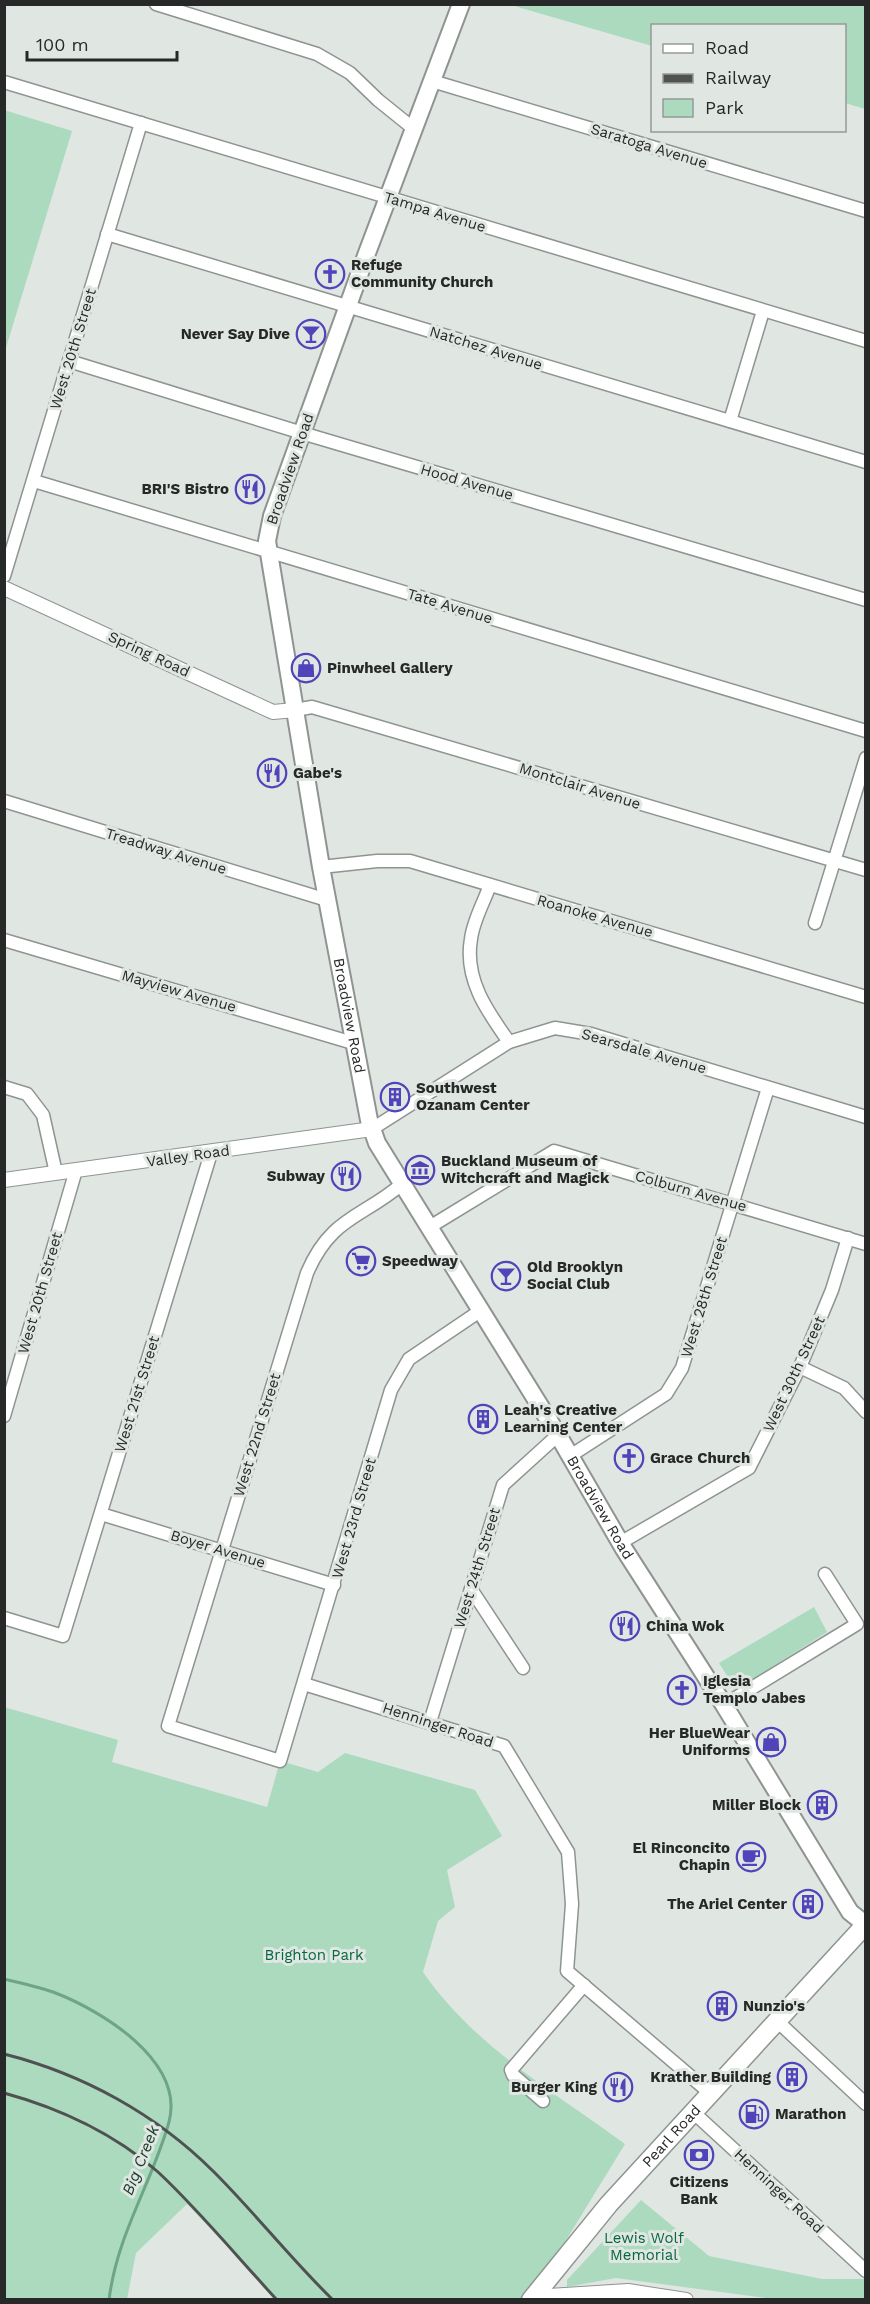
<svg xmlns="http://www.w3.org/2000/svg" width="870" height="2304" font-family="'Work Sans',sans-serif">
  <style>
    .green { fill: #abdabf }
    .lines { fill: none; stroke-linecap: round; stroke-linejoin: round }
    .stream { stroke: #6ea487; stroke-width: 3 }
    .minor-casing { stroke: #8f9491; stroke-width: 15 }
    .tertiary-casing { stroke: #8f9491; stroke-width: 16 }
    .secondary-casing { stroke: #8f9491; stroke-width: 20 }
    .primary-casing { stroke: #8f9491; stroke-width: 21 }
    .minor { stroke: #fff; stroke-width: 12 }
    .tertiary { stroke: #fff; stroke-width: 14 }
    .secondary { stroke: #fff; stroke-width: 16 }
    .primary { stroke: #fff; stroke-width: 18 }
    .rail { stroke: #4f5250; stroke-width: 3 }
    .labels { text-anchor: middle; stroke-width: 6; stroke-linejoin: round; paint-order: stroke }
    .street-label { font-size: 15px; fill: #272928; stroke: #e0e6e2 }
    .poi-label { font-size: 15px; font-weight: bold; fill: #272928; stroke: #e0e6e2; text-anchor: start }
    .park-label { font-size: 15px; fill: #076742; stroke: #e0e6e2 }
    .water-label { font-size: 16px; font-style: italic; fill: #193b2a; stroke: #e0e6e2 }
  </style>
  <rect width="100%" height="100%" fill="#e0e6e2"/>
  <!-- green -->
  <g class="green">
    <path d="M511 5H865V109L845 103 844 26H652V46Z"/>
    <path d="M4 110 72 131 5 351H4Z"/>
    <path d="M814 1607 827 1632 736 1690 719 1663Z"/>
    <path d="M4 1707 118 1740 112 1762 267 1807 280 1761 318 1772 345 1753 475 1790 502 1836 447 1870 455 1907 438 1921 423 1972C473 2045 555 2093 625 2144L530 2299H277L187 2204 136 2253 127 2299H5Z"/>
    <path d="M641 2200 709 2256 822 2279H865V2299H774L616 2278 567 2287V2280Z"/>
  </g>
  <g class="lines">
    <!-- stream -->
    <path class="stream" d="M4 1979C21 1983 38 1987 53 1992 101 2010 185 2061 169 2122 152 2183 117 2234 109 2300"/>
    <!-- minor casing -->
    <g class="minor-casing">
      <g id="minor">
        <path d="M156 4 317 54 350 73 378 100 414 129"/>
        <path d="M432 81 866 211"/>
        <path d="M4 82 866 341"/>
        <path d="M107 234 866 462"/>
        <path d="M69 361 312 436 866 600"/>
        <path d="M730 421 763 311"/>
        <path d="M34 481 866 731"/>
        <path d="M4 576 141 123"/>
        <path d="M295 710 312 707 866 870"/>
        <path d="M4 801 327 900"/>
        <path d="M321 867 377 861H410L866 997"/>
        <path d="M490 885C484 902 473 921 471 939 464 979 487 1011 509 1042"/>
        <path d="M815 923 866 758"/>
        <path d="M4 940 353 1043"/>
        <path d="M4 1087 27 1094 43 1115 56 1173"/>
        <path d="M372 1129 509 1042 555 1028 591 1034 866 1117"/>
        <path d="M402 1184C362 1218 331 1217 307 1273L168 1726 280 1761 391 1390 409 1359 480 1311"/>
        <path d="M428 1228 554 1151 866 1244"/>
        <path d="M800 1367 844 1388 866 1412"/>
        <path d="M4 1416 76 1170"/>
        <path d="M570 1456 666 1394 682 1368 768 1088"/>
        <path d="M101 1514 334 1585"/>
        <path d="M620 1543 749 1468 800 1367 832 1290 848 1238"/>
        <path d="M471 1589 523 1668"/>
        <path d="M4 1618 63 1636 211 1153"/>
        <path d="M304 1684 504 1746 568 1852 572 1904 567 1971 710 2093"/>
        <path d="M724 1705 857 1624 825 1574"/>
        <path d="M430 1722 503 1485 558 1435"/>
        <path d="M776 2020 866 2104"/>
        <path d="M543 2101 513 2075 511 2070 584 1985"/>
        <path d="M693 2112 866 2271"/>
      </g>
    </g>
    <!-- tertiary casing -->
    <g class="tertiary-casing">
      <g id="tertiary">
        <path d="M4 588 273 712 295 710"/>
        <path d="M4 1180 372 1129"/>
        <path d="M533 2297 628 2291 686 2300"/>
      </g>
    </g>
    <!-- secondary casing -->
    <g class="secondary-casing">
      <g id="secondary">
        <path id="s1" d="M461 4 367 253 272 516 267 541 321 867 369 1120 377 1143 558 1435 624 1549 724 1705 850 1912 865 1924"/>
      </g>
    </g>
    <!-- primary casing -->
    <g class="primary-casing">
      <g id="primary">
        <path id="s2" d="M531 2300 609 2204 866 1924"/>
      </g>
    </g>
    <!-- minor -->
    <use href="#minor" class="minor"/>
    <!-- tertiary -->
    <use href="#tertiary" class="tertiary"/>
    <!-- secondary -->
    <use href="#secondary" class="secondary"/>
    <!-- primary -->
    <use href="#primary" class="primary"/>
    <!-- rail -->
    <g class="rail">
      <path d="M4 2054C83 2074 156 2114 214 2172 255 2213 291 2259 333 2300"/>
      <path d="M4 2093C59 2108 115 2134 158 2172 198 2209 239 2259 277 2300"/>
    </g>
  </g>
  <!-- icons -->
  <defs>
    <g id="church-ring" transform="scale(1.5)"><circle r="9.5" fill="#e0e6e2" stroke="#5044bb" stroke-width="1.5"/><path d="M-1.2-6h2.4v3.5h3.3v2.4h-3.3V6h-2.4V-.1h-3.3v-2.4h3.3Z" fill="#5044bb"/></g>
    <g id="bar-ring" transform="scale(1.5)"><circle r="9.5" fill="#e0e6e2" stroke="#5044bb" stroke-width="1.5"/><path d="M-6-5H6L.8 .8V4.5H3.5V6h-7V4.5H-.8V.8Z" fill="#5044bb"/></g>
    <g id="restaurant-ring" transform="scale(1.5)"><circle r="9.5" fill="#e0e6e2" stroke="#5044bb" stroke-width="1.5"/><path d="M-5-6h1v4h1v-4h1v4h1v-4h1v5L-1.5 .5V6h-2V.5L-5-1ZM5-6V6H3V1.5H1.5Q1.5-4 5-6Z" fill="#5044bb"/></g>
    <g id="shop-ring" transform="scale(1.5)"><circle r="9.5" fill="#e0e6e2" stroke="#5044bb" stroke-width="1.5"/><path d="M-5-2.5h2.3a2.7 3.5 0 0 1 5.4 0H5L5.5 6h-11ZM-1.5-2.5h3a1.5 2.3 0 0 0-3 0Z" fill="#5044bb"/></g>
    <g id="building-ring" transform="scale(1.5)"><circle r="9.5" fill="#e0e6e2" stroke="#5044bb" stroke-width="1.5"/><path d="M-4-6H4V6H1V3H-1V6H-4ZM-2.5-4.3h1.7v1.8h-1.7ZM.8-4.3h1.7v1.8H.8ZM-2.5-1h1.7V.8h-1.7ZM.8-1h1.7V.8H.8Z" fill="#5044bb"/></g>
    <g id="museum-ring" transform="scale(1.5)"><circle r="9.5" fill="#e0e6e2" stroke="#5044bb" stroke-width="1.5"/><path d="M0-6L6-3V-2H-6V-3ZM-5-1h2V3h-2ZM-1-1h2V3h-2ZM3-1h2V3H3ZM-6 4H6V6H-6Z" fill="#5044bb"/></g>
    <g id="supermarket-ring" transform="scale(1.5)"><circle r="9.5" fill="#e0e6e2" stroke="#5044bb" stroke-width="1.5"/><path d="M-6-5.5h2.5l.6 2H6L4.5 2H-2.5L-4.4-4H-6ZM-1.5 3.2a1.3 1.3 0 1 0 .1 0ZM3 3.2a1.3 1.3 0 1 0 .1 0Z" fill="#5044bb"/></g>
    <g id="cafe-ring" transform="scale(1.5)"><circle r="9.5" fill="#e0e6e2" stroke="#5044bb" stroke-width="1.5"/><path d="M-5.5-4.5H6V0H3Q3 3.5 0 3.5H-2.5Q-5.5 3.5-5.5 0ZM3-3.2v2h1.7v-2ZM-6 4.5H4V6H-6Z" fill="#5044bb"/></g>
    <g id="fuel-ring" transform="scale(1.5)"><circle r="9.5" fill="#e0e6e2" stroke="#5044bb" stroke-width="1.5"/><path d="M-5.5-6h7V0h2V4h1.3V-2.5L3-4.5l.8-.8L6-3V5H2.5V1h-1V6h-7ZM-4.2-4.7v3.2H.2V-4.7Z" fill="#5044bb"/></g>
    <g id="bank-ring" transform="scale(1.5)"><circle r="9.5" fill="#e0e6e2" stroke="#5044bb" stroke-width="1.5"/><path d="M-6-4H6V4H-6ZM0-2.3a2.3 2.3 0 1 0 0 4.6a2.3 2.3 0 1 0 0-4.6Z" fill="#5044bb"/></g>
  </defs>
  <g fill-rule="evenodd">
    <use href="#church-ring" x="330" y="274"/>
    <use href="#bar-ring" x="311" y="334"/>
    <use href="#restaurant-ring" x="250" y="489"/>
    <use href="#shop-ring" x="306" y="668"/>
    <use href="#restaurant-ring" x="272" y="773"/>
    <use href="#building-ring" x="395" y="1097"/>
    <use href="#museum-ring" x="420" y="1170"/>
    <use href="#restaurant-ring" x="346" y="1176"/>
    <use href="#supermarket-ring" x="361" y="1261"/>
    <use href="#bar-ring" x="506" y="1276"/>
    <use href="#building-ring" x="483" y="1419"/>
    <use href="#church-ring" x="629" y="1458"/>
    <use href="#restaurant-ring" x="625" y="1626"/>
    <use href="#church-ring" x="682" y="1690"/>
    <use href="#shop-ring" x="771" y="1742"/>
    <use href="#building-ring" x="822" y="1805"/>
    <use href="#cafe-ring" x="751" y="1857"/>
    <use href="#building-ring" x="808" y="1904"/>
    <use href="#building-ring" x="722" y="2006"/>
    <use href="#building-ring" x="792" y="2077"/>
    <use href="#restaurant-ring" x="618" y="2087"/>
    <use href="#fuel-ring" x="754" y="2114"/>
    <use href="#bank-ring" x="699" y="2155"/>
  </g>
  <g class="labels">
    <!-- street labels -->
    <g class="street-label">
      <text transform="translate(649 146) rotate(17)" y="5">Saratoga Avenue</text>
      <text transform="translate(435 212) rotate(17)" y="5">Tampa Avenue</text>
      <text transform="translate(486 348) rotate(17)" y="5">Natchez Avenue</text>
      <text transform="translate(73 349) rotate(-73)" y="5">West 20th Street</text>
      <text transform="translate(290 469) rotate(-71)" y="5">Broadview Road</text>
      <text transform="translate(467 482) rotate(16)" y="5">Hood Avenue</text>
      <text transform="translate(450 606) rotate(17)" y="5">Tate Avenue</text>
      <text transform="translate(149 654) rotate(25)" y="5">Spring Road</text>
      <text transform="translate(580 786) rotate(17)" y="5">Montclair Avenue</text>
      <text transform="translate(166 851) rotate(17)" y="5">Treadway Avenue</text>
      <text transform="translate(595 916) rotate(16)" y="5">Roanoke Avenue</text>
      <text transform="translate(179 991) rotate(16)" y="5">Mayview Avenue</text>
      <text dy="5" stroke="none"><textPath href="#s1" startOffset="1053">Broadview Road</textPath></text>
      <text transform="translate(644 1051) rotate(16)" y="5">Searsdale Avenue</text>
      <text transform="translate(188 1156) rotate(-8)" y="5">Valley Road</text>
      <text transform="translate(691 1191) rotate(16)" y="5">Colburn Avenue</text>
      <text transform="translate(40 1293) rotate(-74)" y="5">West 20th Street</text>
      <text transform="translate(704 1297) rotate(-73)" y="5">West 28th Street</text>
      <text transform="translate(794 1374) rotate(-65)" y="5">West 30th Street</text>
      <text transform="translate(137 1394) rotate(-73)" y="5">West 21st Street</text>
      <text transform="translate(257 1435) rotate(-73)" y="5">West 22nd Street</text>
      <text dy="5" stroke="none"><textPath href="#s1" startOffset="1611">Broadview Road</textPath></text>
      <text transform="translate(354 1518) rotate(-74)" y="5">West 23rd Street</text>
      <text transform="translate(218 1549) rotate(17)" y="5">Boyer Avenue</text>
      <text transform="translate(477 1568) rotate(-73)" y="5">West 24th Street</text>
      <text transform="translate(438 1725) rotate(18)" y="5">Henninger Road</text>
      <text dy="5" stroke="none"><textPath href="#s2" startOffset="216">Pearl Road</textPath></text>
      <text transform="translate(779 2191) rotate(43)" y="5">Henninger Road</text>
    </g>
    <!-- poi labels -->
    <g class="poi-label">
      <text x="351" y="270">Refuge<tspan x="351" dy="17">Community Church</tspan></text>
      <text x="290" y="339" text-anchor="end">Never Say Dive</text>
      <text x="229" y="494" text-anchor="end">BRI'S Bistro</text>
      <text x="327" y="673">Pinwheel Gallery</text>
      <text x="293" y="778">Gabe's</text>
      <text x="416" y="1093">Southwest<tspan x="416" dy="17">Ozanam Center</tspan></text>
      <text x="441" y="1166">Buckland Museum of<tspan x="441" dy="17">Witchcraft and Magick</tspan></text>
      <text x="325" y="1181" text-anchor="end">Subway</text>
      <text x="382" y="1266">Speedway</text>
      <text x="527" y="1272">Old Brooklyn<tspan x="527" dy="17">Social Club</tspan></text>
      <text x="504" y="1415">Leah's Creative<tspan x="504" dy="17">Learning Center</tspan></text>
      <text x="650" y="1463">Grace Church</text>
      <text x="646" y="1631">China Wok</text>
      <text x="703" y="1686">Iglesia<tspan x="703" dy="17">Templo Jabes</tspan></text>
      <text x="750" y="1738" text-anchor="end">Her BlueWear<tspan x="750" dy="17">Uniforms</tspan></text>
      <text x="801" y="1810" text-anchor="end">Miller Block</text>
      <text x="730" y="1853" text-anchor="end">El Rinconcito<tspan x="730" dy="17">Chapin</tspan></text>
      <text x="787" y="1909" text-anchor="end">The Ariel Center</text>
      <text x="743" y="2011">Nunzio's</text>
      <text x="771" y="2082" text-anchor="end">Krather Building</text>
      <text x="597" y="2092" text-anchor="end">Burger King</text>
      <text x="775" y="2119">Marathon</text>
      <text x="699" y="2187" text-anchor="middle">Citizens<tspan x="699" dy="17">Bank</tspan></text>
    </g>
    <!-- park labels -->
    <g class="park-label">
      <text x="314" y="1960">Brighton Park</text>
      <text x="644" y="2243">Lewis Wolf<tspan x="644" dy="17">Memorial</tspan></text>
    </g>
    <!-- water labels -->
    <g class="water-label">
      <text transform="translate(140 2160) rotate(-68)" y="6">Big Creek</text>
    </g>
  </g>
  <!-- border -->
  <rect width="870" height="2304" fill="none" stroke="#272928" stroke-width="12"/>
  <!-- legend -->
  <rect x="651" y="24" width="195" height="108" fill="#e0e6e2" stroke="#969a98" stroke-width="1.5"/>
  <rect x="663" y="44" width="30" height="9" fill="#ffffff" stroke="#969a98" stroke-width="1.5"/>
  <text x="705" y="54" font-size="18" fill="#272928">Road</text>
  <rect x="663" y="74" width="30" height="9" fill="#4f5250" stroke="#969a98" stroke-width="1.5"/>
  <text x="705" y="84" font-size="18" fill="#272928">Railway</text>
  <rect x="663" y="99" width="30" height="18" fill="#abdabf" stroke="#969a98" stroke-width="1.5"/>
  <text x="705" y="114" font-size="18" fill="#272928">Park</text>
  <!-- scale -->
  <path d="M27 51v9h150v-9" fill="none" stroke="#272928" stroke-width="3"/>
  <text x="36" y="51" font-size="18" fill="#272928" stroke="#e0e6e2" stroke-width="4.5" paint-order="stroke">100 m</text>
</svg>
